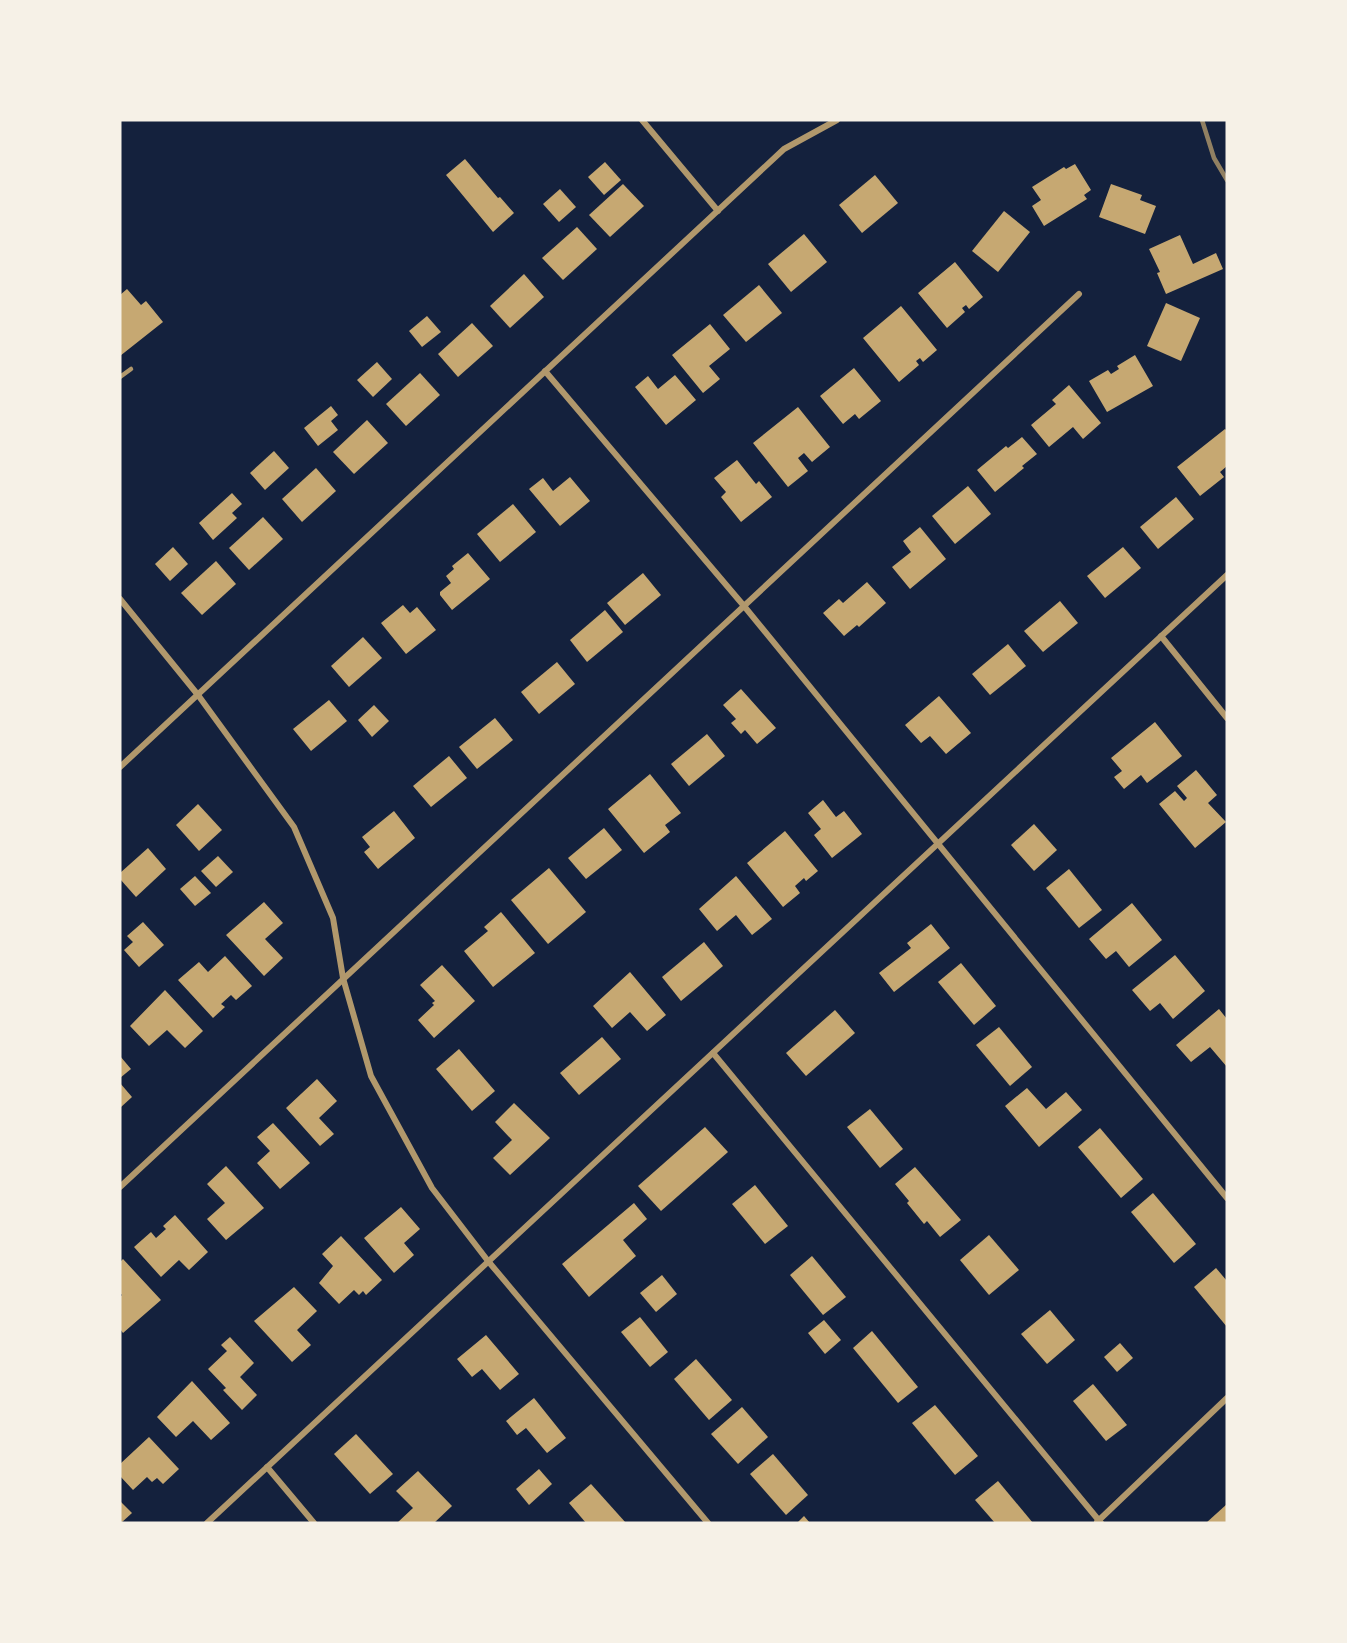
<svg xmlns="http://www.w3.org/2000/svg" width="1347" height="1643" font-family="'Playfair Display',serif">
  <style>
    .building { fill: #c6a872 }
    .lines { fill: none; stroke-linecap: round; stroke-linejoin: round }
    .service { stroke: #b1986c; stroke-width: 4.5 }
    .minor { stroke: #b1986c; stroke-width: 6 }
    .rail { stroke: #918062; stroke-width: 4.5 }
  </style>
  <rect width="100%" height="100%" fill="#14213d"/>
  <!-- building -->
  <g class="building">
    <path d="M465 159 498 198 500 197 514 213 493 232 446 175Z"/>
    <path d="M605 162 621 180 604 195 588 177Z"/>
    <path d="M1075 164 1091 190 1084 195 1087 199 1044 226 1032 206 1041 200 1032 187 1064 167 1066 169Z"/>
    <path d="M875 175 898 203 862 233 839 205Z"/>
    <path d="M623 184 644 206 610 237 589 215Z"/>
    <path d="M1111 184 1142 195 1140 200 1156 206 1145 234 1099 217Z"/>
    <path d="M560 189 576 207 559 222 543 204Z"/>
    <path d="M1004 211 1030 232 998 272 972 251Z"/>
    <path d="M577 227 597 249 563 280 542 258Z"/>
    <path d="M804 234 827 262 791 292 768 264Z"/>
    <path d="M1180 235 1193 264 1216 253 1223 269 1166 294 1157 273 1160 272 1149 249Z"/>
    <path d="M955 262 983 297 969 309 966 305 962 308 965 312 947 328 918 293Z"/>
    <path d="M524 274 544 297 510 328 490 306Z"/>
    <path d="M759 285 782 313 746 342 723 315Z"/>
    <path d="M127 289 141 305 146 301 163 322 120 356V295Z"/>
    <path d="M1166 303 1200 318 1181 361 1147 346Z"/>
    <path d="M901 306 937 350 923 362 920 358 916 361 919 365 899 382 863 338Z"/>
    <path d="M427 316 441 332 422 347 409 331Z"/>
    <path d="M472 323 493 346 458 377 438 354Z"/>
    <path d="M710 324 730 349 709 366 720 379 703 393 672 355Z"/>
    <path d="M1135 355 1153 386 1107 412 1089 381 1108 370 1111 374 1119 369 1117 366Z"/>
    <path d="M377 362 392 379 373 397 357 380Z"/>
    <path d="M854 368 881 401 859 419 855 414 843 424 820 396Z"/>
    <path d="M420 373 440 395 406 426 386 404Z"/>
    <path d="M675 375 696 400 666 425 635 387 648 376 658 389Z"/>
    <path d="M1069 385 1101 423 1083 439 1073 427 1049 447 1031 425 1056 404 1052 400Z"/>
    <path d="M331 406 338 415 331 421 338 430 318 446 304 428Z"/>
    <path d="M798 407 830 447 812 462 804 453 798 458 808 471 788 487 753 443Z"/>
    <path d="M367 420 388 443 354 474 333 452Z"/>
    <path d="M1225 429 1227 431V466L1220 472 1224 477 1200 496 1177 467Z"/>
    <path d="M1022 437 1037 454 1022 466 1024 468 995 492 977 470 1006 446 1008 448Z"/>
    <path d="M274 451 289 468 265 490 250 473Z"/>
    <path d="M737 460 756 484 759 481 772 497 741 522 721 497 726 492 714 478Z"/>
    <path d="M316 468 336 491 302 522 282 499Z"/>
    <path d="M570 477 590 501 560 526 529 489 543 478 553 491Z"/>
    <path d="M968 486 991 514 955 544 932 516Z"/>
    <path d="M232 493 242 504 232 513 237 518 213 540 199 523Z"/>
    <path d="M1176 497 1194 519 1158 549 1140 527Z"/>
    <path d="M513 504 536 532 500 562 477 534Z"/>
    <path d="M263 517 283 539 249 570 229 548Z"/>
    <path d="M920 527 946 559 910 589 892 567 911 552 903 541Z"/>
    <path d="M173 547 188 564 170 581 155 564Z"/>
    <path d="M1123 547 1141 568 1105 598 1087 576Z"/>
    <path d="M468 553 490 579 452 610 440 595V592L451 583 446 576 454 569 452 566Z"/>
    <path d="M216 561 236 584 202 615 181 593Z"/>
    <path d="M643 573 661 595 625 625 607 603Z"/>
    <path d="M867 582 886 603 859 627 857 625 844 636 823 613 839 599 843 603Z"/>
    <path d="M1060 601 1078 623 1043 652 1024 631Z"/>
    <path d="M403 605 410 613 417 607 436 630 406 654 381 623Z"/>
    <path d="M605 610 623 632 587 662 570 640Z"/>
    <path d="M363 637 382 658 349 687 331 666Z"/>
    <path d="M1008 644 1026 666 990 695 972 674Z"/>
    <path d="M557 662 575 684 539 714 521 692Z"/>
    <path d="M741 689 776 728 757 744 745 730 741 734 731 723 736 719 723 705Z"/>
    <path d="M939 696 971 733 946 754 930 736 921 743 905 725Z"/>
    <path d="M329 700 347 721 311 751 293 729Z"/>
    <path d="M374 705 389 721 372 737 358 720Z"/>
    <path d="M495 718 513 740 477 769 459 747Z"/>
    <path d="M1155 722 1182 756 1147 783 1141 775 1124 789 1114 777 1122 771 1111 758Z"/>
    <path d="M707 734 725 756 689 786 671 764Z"/>
    <path d="M449 756 467 778 431 807 413 786Z"/>
    <path d="M1196 770 1217 795 1208 803 1226 822 1195 848 1159 804 1175 791 1184 801 1187 798 1177 786Z"/>
    <path d="M650 774 681 813 665 825 670 832 644 853 608 809Z"/>
    <path d="M823 800 836 817 844 811 862 834 832 858 814 835 821 829 808 813Z"/>
    <path d="M198 804 222 830 199 851 176 825Z"/>
    <path d="M394 811 415 838 378 869 364 852 370 847 362 837Z"/>
    <path d="M1034 824 1057 850 1034 871 1011 845Z"/>
    <path d="M604 828 622 850 586 879 568 858Z"/>
    <path d="M785 831 818 871 806 881 804 878 795 886 800 893 783 907 747 863Z"/>
    <path d="M148 848 166 869 136 897 120 879V873Z"/>
    <path d="M218 856 233 872 216 887 201 871Z"/>
    <path d="M549 868 586 912 548 944 511 900Z"/>
    <path d="M1069 869 1102 910 1079 928 1046 888Z"/>
    <path d="M195 876 211 893 195 906 180 889Z"/>
    <path d="M736 876 772 919 752 935 736 915 717 931 699 909Z"/>
    <path d="M264 902 283 923 265 939 283 958 264 976 226 935Z"/>
    <path d="M1132 903 1162 940 1129 967 1116 951 1106 959 1089 939Z"/>
    <path d="M501 912 535 953 493 987 464 951 488 931 484 927Z"/>
    <path d="M143 922 164 945 139 967 124 950 133 942 127 936Z"/>
    <path d="M931 924 950 948 894 992 879 973 911 948 907 943Z"/>
    <path d="M704 942 723 966 681 1001 662 977Z"/>
    <path d="M1175 955 1205 991 1173 1019 1160 1003 1150 1011 1132 990Z"/>
    <path d="M225 956 252 986 236 1000 231 995 221 1004 225 1007 213 1018 178 980 199 962 208 972Z"/>
    <path d="M961 963 996 1006 974 1025 938 982Z"/>
    <path d="M442 965 475 1001 434 1038 418 1020 434 1005 432 1003 435 1001 420 985Z"/>
    <path d="M630 972 666 1015 647 1031 630 1012 612 1028 593 1006Z"/>
    <path d="M165 990 203 1031 185 1048 167 1030 149 1046 130 1026Z"/>
    <path d="M1219 1009 1227 1019V1067L1210 1047 1191 1062 1176 1045Z"/>
    <path d="M835 1010 855 1033 806 1076 786 1053Z"/>
    <path d="M999 1027 1032 1067 1010 1086 976 1045Z"/>
    <path d="M602 1037 621 1059 579 1095 560 1073Z"/>
    <path d="M459 1049 495 1091 472 1111 436 1069Z"/>
    <path d="M120 1056 131 1069 120 1078Z"/>
    <path d="M317 1079 337 1101 319 1118 334 1134 320 1146 286 1108Z"/>
    <path d="M120 1083 132 1097 120 1108Z"/>
    <path d="M1027 1088 1046 1109 1066 1092 1082 1110 1039 1147 1005 1106Z"/>
    <path d="M514 1103 550 1138 510 1175 493 1158 512 1140 495 1122Z"/>
    <path d="M870 1109 903 1149 880 1168 847 1127Z"/>
    <path d="M273 1123 310 1163 280 1189 257 1163 270 1151 257 1137Z"/>
    <path d="M705 1127 728 1152 661 1211 638 1186Z"/>
    <path d="M1100 1128 1143 1179 1121 1198 1078 1147Z"/>
    <path d="M226 1166 264 1208 226 1240 207 1219 225 1203 207 1184Z"/>
    <path d="M915 1167 961 1220 940 1237 927 1221 924 1224 907 1203 909 1201 895 1184Z"/>
    <path d="M755 1185 788 1226 765 1244 732 1204Z"/>
    <path d="M1153 1193 1196 1244 1174 1263 1131 1212Z"/>
    <path d="M634 1203 647 1219 623 1240 636 1256 589 1297 562 1264Z"/>
    <path d="M401 1207 420 1229 404 1243 414 1255 394 1273 364 1238Z"/>
    <path d="M175 1215 208 1252 189 1270 179 1260 161 1277 134 1247 151 1232 156 1238 166 1229 163 1226Z"/>
    <path d="M989 1235 1019 1270 989 1295 960 1260Z"/>
    <path d="M341 1236 382 1280 366 1295 363 1291 359 1295 354 1290 339 1304 319 1283 333 1266 322 1254Z"/>
    <path d="M812 1256 846 1297 823 1315 790 1275Z"/>
    <path d="M123 1259 161 1300 123 1333 120 1329V1297L122 1295 120 1293V1262Z"/>
    <path d="M1216 1268 1227 1281V1327L1194 1287Z"/>
    <path d="M662 1275 677 1294 656 1312 640 1293Z"/>
    <path d="M294 1287 317 1311 297 1330 311 1345 292 1362 254 1321Z"/>
    <path d="M1050 1310 1075 1340 1047 1364 1021 1334Z"/>
    <path d="M640 1317 668 1352 650 1367 621 1332Z"/>
    <path d="M824 1320 841 1340 825 1354 808 1333Z"/>
    <path d="M872 1331 918 1387 898 1403 853 1348Z"/>
    <path d="M486 1335 519 1374 500 1390 482 1369 472 1377 457 1359Z"/>
    <path d="M230 1337 254 1363 240 1377 257 1395 242 1410 223 1390 226 1388 208 1369 227 1351 221 1345Z"/>
    <path d="M1120 1343 1133 1358 1117 1372 1104 1357Z"/>
    <path d="M696 1359 732 1400 709 1420 674 1379Z"/>
    <path d="M192 1381 230 1423 211 1440 193 1421 176 1437 157 1417Z"/>
    <path d="M1093 1384 1127 1425 1106 1441 1073 1401Z"/>
    <path d="M534 1398 566 1438 547 1453 526 1428 517 1435 506 1421Z"/>
    <path d="M935 1405 978 1456 955 1475 912 1423Z"/>
    <path d="M742 1407 768 1437 738 1464 711 1434Z"/>
    <path d="M356 1434 393 1474 370 1494 334 1454Z"/>
    <path d="M149 1437 179 1469 163 1484 157 1478 152 1482 147 1477 133 1490 120 1476V1464Z"/>
    <path d="M773 1454 808 1495 786 1515 750 1474Z"/>
    <path d="M539 1469 552 1484 529 1505 516 1489Z"/>
    <path d="M418 1471 452 1506 434 1523H397L413 1508 396 1491Z"/>
    <path d="M998 1481 1033 1523H995L975 1500Z"/>
    <path d="M591 1484 626 1523H586L569 1503Z"/>
    <path d="M120 1501 132 1513 121 1523H120Z"/>
    <path d="M1227 1504V1523H1206Z"/>
    <path d="M804 1516 810 1523H797Z"/>
  </g>
  <g class="lines">
    <!-- service -->
    <path class="service" d="M120 377 131 369"/>
    <!-- minor -->
    <g class="minor">
      <path d="M642 120 718 211"/>
      <path d="M545 371 744 606 1227 1198"/>
      <path d="M120 599 198 695 294 827 333 918 343 978 371 1076 432 1188 488 1261 708 1523"/>
      <path d="M1161 636 1227 718"/>
      <path d="M120 767 784 149 837 120"/>
      <path d="M713 1053 1101 1523"/>
      <path d="M120 1187 1079 294"/>
      <path d="M267 1467 314 1523"/>
      <path d="M1097 1522 1227 1398"/>
      <path d="M207 1523 1227 575"/>
    </g>
    <!-- rail -->
    <path class="rail" d="M1202 120 1214 158 1227 180"/>
  </g>
  <!-- border -->
  <rect width="1347" height="1643" fill="none" stroke="#f6f1e7" stroke-width="243"/>
</svg>
